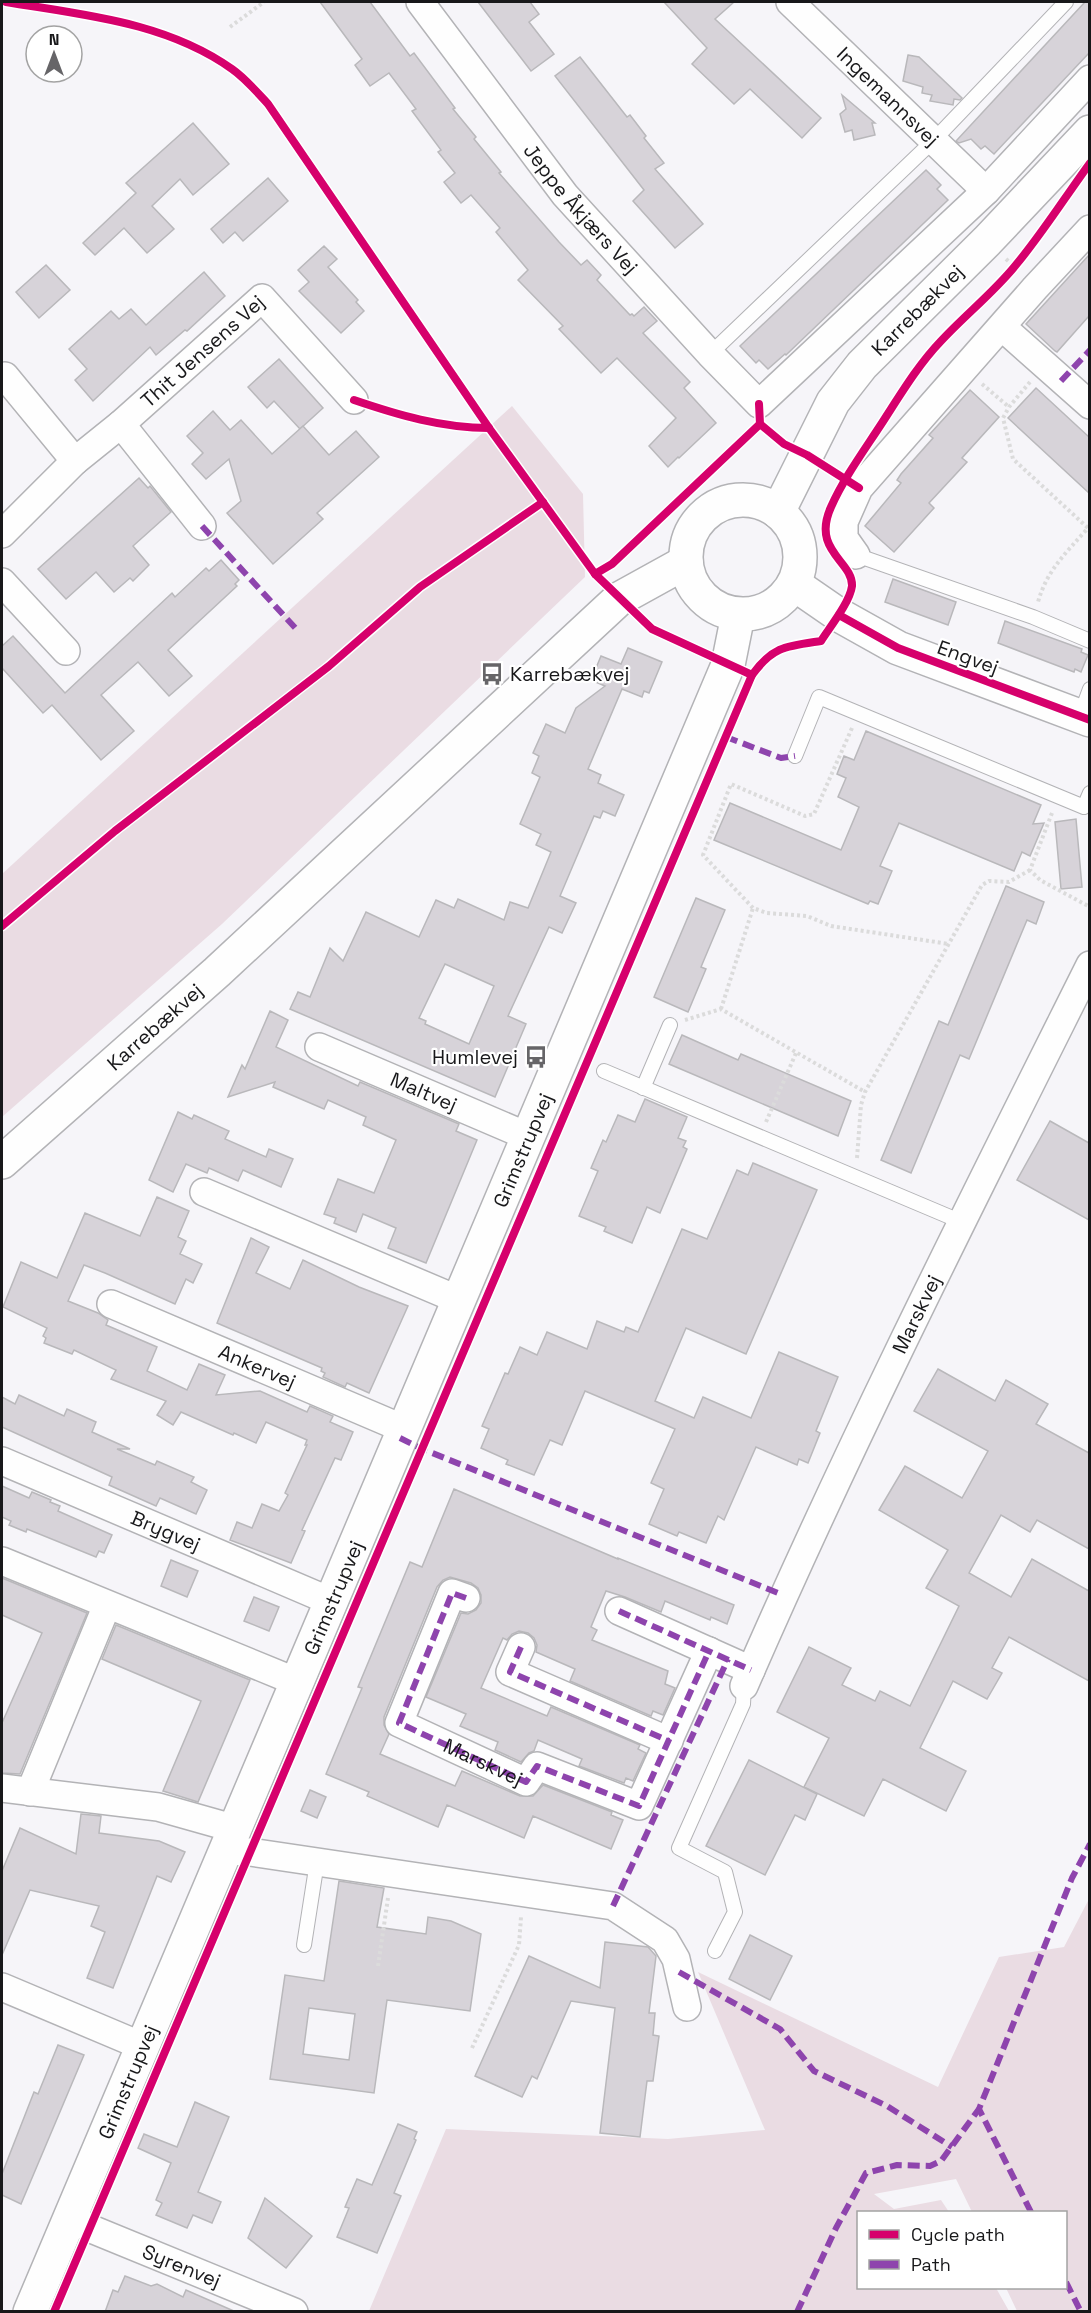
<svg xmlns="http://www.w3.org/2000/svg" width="1091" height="2313" font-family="'Space Grotesk',sans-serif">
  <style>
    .green { fill: #eadce3 }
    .building { fill: #d7d3d9; stroke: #b9b8bb; stroke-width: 1.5; fill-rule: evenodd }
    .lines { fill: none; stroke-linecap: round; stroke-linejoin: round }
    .lane-casing { stroke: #b3b3b6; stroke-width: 16 }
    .street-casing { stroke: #b3b3b6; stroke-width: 30 }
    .secondary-casing { stroke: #b3b3b6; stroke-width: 36 }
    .path { stroke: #dbdbdb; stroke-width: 4; stroke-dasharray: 3 3; stroke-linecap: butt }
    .lane { stroke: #fefefe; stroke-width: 14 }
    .street { stroke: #fefefe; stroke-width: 27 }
    .secondary { stroke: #fefefe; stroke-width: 33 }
    .quiet { stroke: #8e44ad; stroke-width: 6; stroke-dasharray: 12 6; stroke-linecap: butt }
    .cycleway-casing { stroke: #fff; stroke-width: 11 }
    .cycleway { stroke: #d6006c; stroke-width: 8 }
    .labels { text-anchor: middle; stroke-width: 4.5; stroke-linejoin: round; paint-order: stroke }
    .street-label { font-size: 20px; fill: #18181a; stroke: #fff }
    .poi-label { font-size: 20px; fill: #18181a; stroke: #fff; text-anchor: start }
  </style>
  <rect width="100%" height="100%" fill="#f6f5f9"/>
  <!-- green -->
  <g class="green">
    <path d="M512 406 583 494 585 577 222 924 2 1117V874Z"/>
    <path d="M1089 1899V2311H1017L1006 2288H1066V2212H972L956 2179 874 2194 894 2209 941 2200 949 2212H858V2288H996L1009 2311H369L446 2129 668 2139 765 2130 698 1972 938 2087 999 1957 1064 1947Z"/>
  </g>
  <!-- building -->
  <g class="building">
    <path d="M320 2H370L410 56 414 53 455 108 453 109 476 137 474 139 501 172 499 173 559 242 581 265 587 260 601 275 597 280 630 315 632 314 634 316 644 307 657 321 643 333 690 382 684 388 716 423 679 458 678 457 668 467 649 446 676 418 617 358 601 373 559 329 563 326 518 280 528 270 496 232 500 228 471 195 461 203 444 182 455 173 438 152 441 150 412 111 416 109 389 73 370 86 355 65 362 59Z"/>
    <path d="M478 2H530L539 14 529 22 554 54 531 71Z"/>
    <path d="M664 2H734L715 19 821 118 802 138 750 89 734 104 692 64 707 48Z"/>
    <path d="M1085 2H1089V53L994 154 985 146 981 149 971 139 959 143 956 141Z"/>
    <path d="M908 55 919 57 962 98 960 100 954 99 953 105 930 101 932 95 922 93 923 87 903 81Z"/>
    <path d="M580 57 627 117 630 115 646 136 644 138 664 163 655 169 703 224 675 248 633 201 644 190 555 76Z"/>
    <path d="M842 95 875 123H872L875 135 854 140 852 130 845 132 840 114 846 109Z"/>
    <path d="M193 123 229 164 193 195 180 179 152 206 174 229 147 253 124 228 95 255 83 243 136 193 126 183Z"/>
    <path d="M926 170 941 185 937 189 948 200 786 355 785 354 768 369 759 360 756 363 740 346Z"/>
    <path d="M268 178 288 201 243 241 235 232 223 243 211 229Z"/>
    <path d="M324 246 337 259 328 267 358 300 356 302 364 311 341 333 299 291 309 282 298 270Z"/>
    <path d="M1089 255V316L1057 352 1055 351 1026 324Z"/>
    <path d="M46 265 70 290 39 318 16 292Z"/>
    <path d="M204 272 225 296 187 331 185 330 156 355 150 347 93 401 75 380 87 369 69 349 111 311 119 319 131 309 146 325Z"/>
    <path d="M279 359 323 408 300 429 274 401 267 408 248 387Z"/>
    <path d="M1036 388 1089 437V493L1008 418Z"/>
    <path d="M970 390 999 417 962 458 967 462 929 503 934 508 894 552 865 526 901 483 897 480 901 474 933 438 929 435Z"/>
    <path d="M213 411 230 430 241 420 272 454 303 426 329 455 356 431 379 457 317 513 323 519 273 564 227 513 241 501 229 459 206 479 192 464 203 453 187 436Z"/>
    <path d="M139 478 148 488 150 486 171 512 133 546 149 565 133 581 130 578 114 592 96 572 66 599 38 569Z"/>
    <path d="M221 560 239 580 235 584 237 586 168 650 192 676 169 696 138 662 101 695 134 731 101 760 52 705 43 713 2 668V646L13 636 65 693 172 593 175 597 206 568 209 571Z"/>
    <path d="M893 579 956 602 948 625 885 602Z"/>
    <path d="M1005 621 1082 649 1081 652 1088 655 1081 672 1075 669 1074 672 998 643Z"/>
    <path d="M628 648 662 662 649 693 644 691 642 697 622 689 588 769 601 775 598 783 624 795 615 816 603 811 600 818 594 816 560 896 576 903 562 933 549 927 508 1016 526 1024 495 1097 290 1009 298 992 310 997 330 948 343 961 366 912 419 937 436 900 454 908 458 899 504 920 510 902 528 908 551 852 536 845 541 834 520 824 540 777 532 773 539 756 533 753 546 724 565 733 576 708 605 686 591 680 601 656 621 664ZM445 964 494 986 469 1044 425 1024 426 1021 419 1018Z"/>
    <path d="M866 731 1041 805 1033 824 1044 823 1030 856 1022 852 1014 871 899 823 880 866 892 871 878 904 870 901 868 904 714 840 730 803 841 850 859 807 838 797 846 778 837 774 844 756 854 760Z"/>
    <path d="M1076 819 1082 887 1061 889 1055 822Z"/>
    <path d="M1006 886 1044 902 1036 924 1027 920 969 1059 960 1055 911 1173 881 1160 939 1021 948 1025Z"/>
    <path d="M696 898 725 910 701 967 706 969 688 1012 654 997Z"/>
    <path d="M270 1011 288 1020 276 1047 358 1086 360 1082 459 1124 456 1131 477 1140 426 1263 388 1248 396 1228 363 1214 356 1232 334 1223 336 1218 324 1214 338 1179 374 1193 396 1140 363 1125 366 1117 328 1100 324 1109 273 1087 275 1082 228 1097 242 1065 245 1069Z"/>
    <path d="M682 1035 738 1060 741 1054 851 1101 838 1136 669 1064Z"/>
    <path d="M645 1099 687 1117 678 1138 686 1141 683 1147 687 1149 660 1213 647 1207 632 1243 604 1231 606 1227 579 1216 598 1171 591 1168 603 1140 606 1142 618 1115 635 1122Z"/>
    <path d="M178 1112 192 1119 194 1115 229 1131 225 1139 266 1157 269 1149 293 1159 281 1187 243 1170 238 1181 209 1168 207 1173 186 1164 173 1192 149 1180Z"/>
    <path d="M1050 1121 1089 1143V1220L1017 1180Z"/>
    <path d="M753 1163 817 1190 746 1354 686 1328 655 1401 694 1418 703 1397 751 1418 779 1352 838 1377 816 1431 820 1433 808 1463 799 1459 797 1465 756 1447 724 1520 718 1516 706 1543 679 1532 677 1536 649 1524 664 1489 651 1483 675 1429 585 1391 562 1445 550 1440 534 1475 506 1464 508 1460 481 1448 489 1429 482 1426 505 1373 508 1374 520 1347 537 1355 547 1332 587 1349 597 1321 624 1332 626 1327 638 1332 682 1229 707 1239 737 1170 748 1175Z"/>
    <path d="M157 1197 189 1211 178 1237 186 1241 180 1254 202 1264 193 1283 186 1279 175 1304 105 1273 84 1265 68 1301 98 1313 108 1320 106 1325 157 1347 147 1371 187 1390 199 1364 225 1375 216 1395 260 1391 307 1412 310 1406 333 1416 330 1422 353 1432 341 1460 335 1458 302 1530 305 1531 291 1563 230 1540 237 1522 252 1528 262 1504 279 1511 288 1495 285 1493 307 1445H305L307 1440 266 1422 256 1443 234 1433 233 1435 181 1412 173 1425 157 1415 166 1401 111 1379 116 1370 74 1350 72 1354 44 1343 46 1338 43 1336 47 1328 3 1307 21 1262 57 1278 85 1213 140 1236Z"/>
    <path d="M251 1238 269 1247 256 1273 290 1289 303 1260 359 1287 408 1306 369 1393 347 1383 345 1387 323 1377 325 1373 321 1371 322 1368 217 1323Z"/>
    <path d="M938 1369 995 1401 1006 1380 1048 1404 1036 1424 1089 1453V1549L1037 1520 1030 1532 1001 1515 969 1573 1011 1597 1032 1559 1089 1591V1681L1009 1637 992 1668 1002 1673 987 1699 953 1681 920 1748 966 1771 946 1811 883 1779 864 1816 804 1787 829 1738 777 1712 809 1647 851 1668 842 1685 875 1701 880 1691 910 1706 959 1606 926 1588 948 1550 879 1510 905 1466 962 1498 988 1451 914 1411Z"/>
    <path d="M19 1395 64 1416 67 1409 96 1422 92 1432 130 1449H117L155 1465 157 1461 194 1477 191 1482 207 1490 196 1514 160 1498 156 1506 109 1485 112 1477 2 1427V1397L15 1404Z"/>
    <path d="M2 1486 29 1498 32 1492 51 1500 50 1502 60 1506 58 1511 112 1535 104 1553 99 1551 96 1557 27 1529 26 1532 9 1525 11 1521 2 1517Z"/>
    <path d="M454 1489 618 1559V1558L734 1605 727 1624 711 1617 710 1620 665 1601 661 1612 625 1597 606 1591 591 1627 597 1630 592 1640 668 1671 665 1684 675 1688 663 1715 653 1711 651 1716 570 1681 575 1669 536 1652 537 1645 534 1638 528 1633 519 1631 512 1634 507 1640 503 1638 481 1688 547 1716 551 1707 640 1745 638 1749 646 1753 633 1781 626 1778 624 1783 579 1766 582 1759 538 1740 534 1751 529 1753 521 1762 495 1750 498 1742 460 1726 466 1714 426 1697 461 1613 468 1614 476 1610 481 1603V1595L478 1588 471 1583 450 1577 443 1580 437 1587 384 1717V1725L389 1734 380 1754 455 1786 462 1771 520 1796H533L543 1785 612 1812 611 1815 623 1820 611 1849 533 1816 524 1838 447 1805 438 1827 367 1796 369 1792 326 1774 362 1688 358 1687 410 1562 422 1567Z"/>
    <path d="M171 1560 198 1571 187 1597 161 1586Z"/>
    <path d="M2 1578 87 1613 20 1774 2 1773V1723L42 1633 2 1615Z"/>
    <path d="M254 1597 279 1607 269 1631 244 1621Z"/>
    <path d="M116 1625 250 1680 198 1802 163 1791 201 1701 102 1659Z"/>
    <path d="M749 1760 817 1794 805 1820 795 1815 765 1875 706 1846Z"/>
    <path d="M310 1790 326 1797 317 1818 301 1811Z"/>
    <path d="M81 1814 101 1816 99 1833 159 1841 185 1852 171 1882 157 1876 113 1988 87 1978 105 1932 91 1926 99 1906 30 1890 2 1955V1871L20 1828 76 1854Z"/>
    <path d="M339 1881 384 1888 377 1927 426 1934 428 1917 451 1921 481 1934 470 2011 387 2000 374 2093 270 2079 285 1975 324 1981ZM309 2008 355 2014 349 2060 303 2054Z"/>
    <path d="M750 1935 792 1956 770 2000 729 1979Z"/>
    <path d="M605 1942 648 1947 656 1956 649 2013H655L653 2035 659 2036 653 2081H647L640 2137 600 2133 615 2008 571 2001 537 2079 532 2076 522 2097 475 2076 529 1956 600 1988Z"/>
    <path d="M58 2045 84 2055 21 2204 2 2195V2174L34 2092 38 2094Z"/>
    <path d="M195 2102 229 2117 198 2192 221 2202 212 2223 193 2215 187 2228 156 2215 162 2203 156 2200 171 2163 138 2148 144 2134 177 2147Z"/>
    <path d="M398 2124 417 2132 414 2139 416 2140 394 2193 401 2196 377 2253 337 2237 349 2208 345 2207 357 2179 372 2185Z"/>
    <path d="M265 2198 312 2236 286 2268 248 2238Z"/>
    <path d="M125 2276 151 2286 157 2284 183 2297 186 2290 236 2312H105L113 2290 118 2292Z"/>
  </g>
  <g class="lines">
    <!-- lane casing -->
    <g class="lane-casing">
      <g id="lane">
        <path d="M710 354 933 141 1066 2"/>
        <path d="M856 555 1033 617 1090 641"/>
        <path d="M1080 716 1090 689"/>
        <path d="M795 756 819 697 1084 807 1090 793"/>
        <path d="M604 1071 962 1222"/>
        <path d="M643 1088 670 1025"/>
        <path d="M304 1945 317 1862"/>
        <path d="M715 1951 735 1912 725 1872 679 1848 743 1704 744 1686"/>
      </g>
    </g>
    <!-- street casing -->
    <g class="street-casing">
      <g id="street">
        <path id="s1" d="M420 2 565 195 710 354 759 404 986 191 1090 79"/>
        <path id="s2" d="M790 2 986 191"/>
        <path d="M1002 327 1090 405"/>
        <path id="s3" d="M2 378 5 376 75 461 121 424 262 298 354 400"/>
        <path d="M121 424 202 526"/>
        <path d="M2 534 75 461"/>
        <path d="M856 555 844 538V522L859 488 1035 288 1090 229"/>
        <path d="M2 582 66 651"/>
        <path id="s4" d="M319 1047 527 1136"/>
        <path d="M204 1192 459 1300"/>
        <path id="s5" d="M111 1304 404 1429"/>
        <path id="s6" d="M2 1461 330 1601"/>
        <path d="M2 1561 297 1682"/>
        <path d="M466 1598 452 1593 399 1723 526 1782 537 1766 639 1806 709 1651"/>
        <path d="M619 1611 751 1670"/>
        <path d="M521 1647 510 1672 669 1741"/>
        <path id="s7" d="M744 1686C850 1442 971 1203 1090 965"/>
        <path d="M2 1788 158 1807 236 1829"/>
        <path d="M30 1792 107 1605"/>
        <path d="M227 1851 250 1852 613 1906 665 1940 676 1959 687 2007"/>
        <path d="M2 1987 142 2046"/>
        <path id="s8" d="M70 2217 89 2228 294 2312"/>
      </g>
    </g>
    <!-- secondary casing -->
    <g class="secondary-casing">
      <g id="secondary">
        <circle cx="743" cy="557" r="57"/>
        <path id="s9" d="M778 512 833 402 862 365 987 241 1090 132"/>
        <path d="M794 584 839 615 898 648 1090 720"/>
        <path id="s10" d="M2 1162 217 972 619 599 686 562"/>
        <path id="s11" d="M30 2312C264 1763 496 1214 728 665L738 615"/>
      </g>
    </g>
    <!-- path -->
    <g class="path">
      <path d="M230 27 264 2"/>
      <path d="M1006 259 1018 270"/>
      <path d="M1030 382 1009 407 1003 418 1013 459 1088 528C1066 553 1047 570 1038 602"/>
      <path d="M982 384 1009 407"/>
      <path d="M852 728 814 814 805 816 731 784 703 855 753 908 767 913 807 916 831 926 949 944"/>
      <path d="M1052 813 1030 870 1040 880 1090 907"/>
      <path d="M721 1009 753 908"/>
      <path d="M685 1020 721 1009 865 1092"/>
      <path d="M766 1122 796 1053"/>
      <path d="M857 1158 861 1105 865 1092 982 885 989 881 1009 882 1030 870"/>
      <path d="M378 1966 388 1898"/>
      <path d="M472 2048 519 1945 521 1917"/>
    </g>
    <!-- lane -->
    <use href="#lane" class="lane"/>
    <!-- street -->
    <use href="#street" class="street"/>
    <!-- secondary -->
    <use href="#secondary" class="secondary"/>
    <!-- quiet -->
    <g class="quiet">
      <path d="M1061 381 1090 350"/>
      <path d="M202 526 298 631"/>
      <path d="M726 737 781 758 795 756"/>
      <path d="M400 1438 420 1448 783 1595"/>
      <path id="s12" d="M466 1598 452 1593 399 1723 526 1782 537 1766 639 1806 709 1651"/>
      <path d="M619 1611 751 1670"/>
      <path d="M521 1647 510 1672 669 1741"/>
      <path d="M613 1906 728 1659"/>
      <path d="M679 1972 780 2029 814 2071 887 2106 952 2147"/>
      <path d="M1031 2212 979 2109 1072 1878 1090 1844"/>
      <path d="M1066 2282 1081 2312"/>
      <path d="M797 2312 836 2228 866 2173 897 2165 930 2166 941 2161 979 2109"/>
    </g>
    <!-- cycleway casing -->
    <g class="cycleway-casing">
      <g id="cycleway">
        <path d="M6 2C84 15 166 22 232 69 245 78 257 92 268 104L489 428 595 574 652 629 752 675"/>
        <path d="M354 400C398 415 442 428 489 428"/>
        <path d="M759 404 760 424 784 444 807 455 859 488"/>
        <path d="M595 574 612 564 760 424"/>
        <path d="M839 615 898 648 1090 720"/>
        <path d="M2 926 115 831 329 666 420 587 543 502"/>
        <path d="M54 2312 752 675C773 646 787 646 821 641 830 627 850 602 852 586 853 561 811 551 831 507 844 478 863 452 880 426 899 397 917 366 941 341 965 315 993 293 1015 266 1042 234 1065 197 1090 163"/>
      </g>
    </g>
    <!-- cycleway -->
    <use href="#cycleway" class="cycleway"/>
  </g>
  <!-- icons -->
  <defs>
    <g id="bus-bare" transform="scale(1.8)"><path d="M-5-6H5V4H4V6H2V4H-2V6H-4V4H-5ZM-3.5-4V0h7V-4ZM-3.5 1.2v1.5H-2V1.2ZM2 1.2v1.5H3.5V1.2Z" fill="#666568" stroke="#fff" stroke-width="2.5" paint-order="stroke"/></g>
  </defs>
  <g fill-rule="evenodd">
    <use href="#bus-bare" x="492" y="674"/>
    <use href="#bus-bare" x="536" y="1057"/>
  </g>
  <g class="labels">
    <!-- street labels -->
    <g class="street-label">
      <text dy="7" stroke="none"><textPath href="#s2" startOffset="136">Ingemannsvej</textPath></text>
      <text dy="7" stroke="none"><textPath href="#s1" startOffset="262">Jeppe Åkjærs Vej</textPath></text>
      <text dy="7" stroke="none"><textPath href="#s9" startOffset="248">Karrebækvej</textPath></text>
      <text dy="7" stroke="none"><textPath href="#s3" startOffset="282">Thit Jensens Vej</textPath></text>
      <text transform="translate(968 657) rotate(20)" y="7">Engvej</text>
      <text dy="7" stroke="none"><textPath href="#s10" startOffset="204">Karrebækvej</textPath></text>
      <text dy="7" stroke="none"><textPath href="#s4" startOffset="114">Maltvej</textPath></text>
      <text dy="7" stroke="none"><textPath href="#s11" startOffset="1262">Grimstrupvej</textPath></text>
      <text dy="7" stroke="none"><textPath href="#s7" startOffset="410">Marskvej</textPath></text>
      <text dy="7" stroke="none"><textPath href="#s5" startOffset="159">Ankervej</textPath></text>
      <text dy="7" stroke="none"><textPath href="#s6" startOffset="178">Brygvej</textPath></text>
      <text dy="7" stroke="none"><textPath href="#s11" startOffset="776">Grimstrupvej</textPath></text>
      <text dy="7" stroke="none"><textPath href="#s12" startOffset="248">Marskvej</textPath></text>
      <text dy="7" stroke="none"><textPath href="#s11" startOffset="250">Grimstrupvej</textPath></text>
      <text dy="7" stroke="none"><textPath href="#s8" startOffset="122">Syrenvej</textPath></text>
    </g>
    <!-- poi labels -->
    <g class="poi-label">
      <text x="510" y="681">Karrebækvej</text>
      <text x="518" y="1064" text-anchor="end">Humlevej</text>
    </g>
  </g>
  <!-- border -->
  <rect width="1091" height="2313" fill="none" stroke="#18181a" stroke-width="6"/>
  <!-- legend -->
  <rect x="857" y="2211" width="210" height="78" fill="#ffffff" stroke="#a3a3a3" stroke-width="1.5"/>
  <rect x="869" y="2230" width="30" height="9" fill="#d6006c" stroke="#a3a3a3" stroke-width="1.5"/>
  <text x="911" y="2241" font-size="18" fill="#18181a">Cycle path</text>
  <rect x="869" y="2260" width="30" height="9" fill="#8e44ad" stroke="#a3a3a3" stroke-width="1.5"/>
  <text x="911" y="2271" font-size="18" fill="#18181a">Path</text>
  <!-- north arrow -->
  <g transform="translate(54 54)"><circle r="28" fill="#ffffff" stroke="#a3a3a3" stroke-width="1.5"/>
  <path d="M0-4.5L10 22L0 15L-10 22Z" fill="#666568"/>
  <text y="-9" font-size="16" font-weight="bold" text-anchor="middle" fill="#18181a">N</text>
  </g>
</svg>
